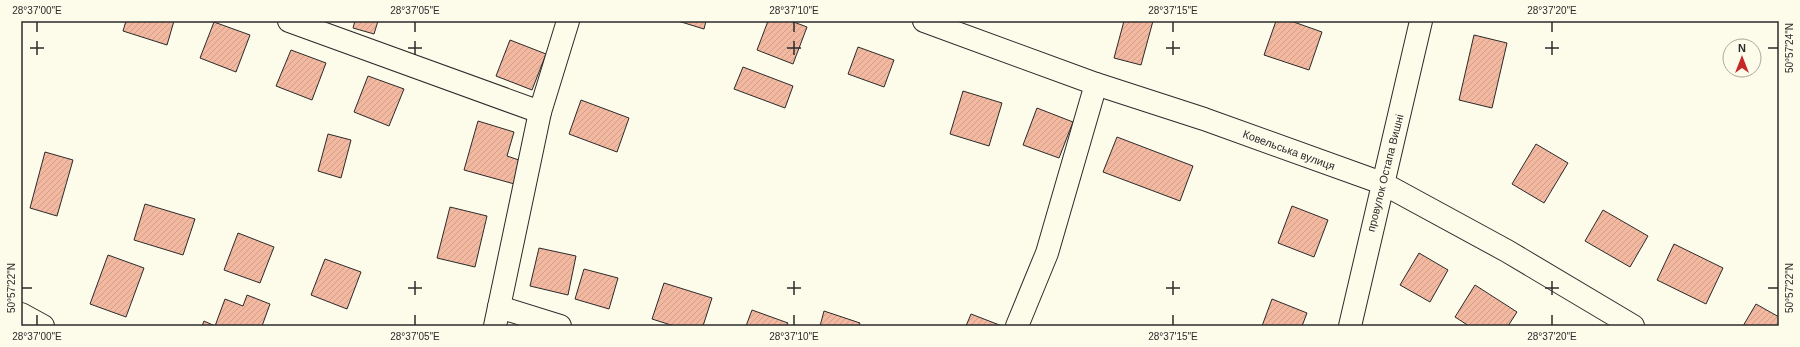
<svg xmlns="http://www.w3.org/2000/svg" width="1800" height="347" font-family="Helvetica,sans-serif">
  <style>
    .building { fill: url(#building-hatch); stroke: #2b2b2b }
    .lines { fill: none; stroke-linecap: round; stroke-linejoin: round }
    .minor-casing { stroke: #2b2b2b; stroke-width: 24 }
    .tertiary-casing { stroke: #2b2b2b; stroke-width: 24 }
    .minor { stroke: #fdfbea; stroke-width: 22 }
    .tertiary { stroke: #fdfbea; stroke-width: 22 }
    .ticks { fill: none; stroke: #2b2b2b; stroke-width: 1.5 }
    .labels { text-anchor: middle; stroke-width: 3; stroke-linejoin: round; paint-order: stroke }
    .street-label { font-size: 11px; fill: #2b2b2b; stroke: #fdfbea }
    .neatline { fill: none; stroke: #2b2b2b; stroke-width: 1.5 }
    .ticks-label { font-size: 10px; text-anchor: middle; fill: #2b2b2b }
  </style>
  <defs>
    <pattern id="building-hatch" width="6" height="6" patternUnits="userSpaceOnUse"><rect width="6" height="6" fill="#f2b8a0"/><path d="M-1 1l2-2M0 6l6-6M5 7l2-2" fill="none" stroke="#d09e8a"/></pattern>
  </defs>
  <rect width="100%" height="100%" fill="#fdfbea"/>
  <!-- building -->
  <g class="building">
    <path d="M126 21H174L167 45 123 31Z"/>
    <path d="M355 21H378L374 34 353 28Z"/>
    <path d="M678 21H706L704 29Z"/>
    <path d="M768 21H791L807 27 793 64 757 50Z"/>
    <path d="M1124 21H1153L1141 65 1114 58Z"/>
    <path d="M1276 21H1291L1322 32 1309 70 1264 55Z"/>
    <path d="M214 22 250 35 236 72 200 58Z"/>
    <path d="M1474 35 1507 43 1492 108 1459 100Z"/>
    <path d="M510 40 546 54 532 90 496 76Z"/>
    <path d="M858 47 894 60 884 87 848 74Z"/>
    <path d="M291 50 326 63 312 100 276 86Z"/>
    <path d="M743 67 793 86 785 108 734 89Z"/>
    <path d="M368 76 404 89 389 126 354 112Z"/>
    <path d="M963 91 1002 103 989 146 950 134Z"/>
    <path d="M581 100 629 118 617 152 569 134Z"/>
    <path d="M1037 108 1073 122 1059 158 1023 145Z"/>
    <path d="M478 121 514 132 507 156 525 162 518 185 464 170Z"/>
    <path d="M328 134 351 140 341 178 318 171Z"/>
    <path d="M1117 137 1193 166 1180 201 1103 172Z"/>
    <path d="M1536 144 1568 163 1544 203 1512 184Z"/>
    <path d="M45 152 73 160 57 216 30 208Z"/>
    <path d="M145 204 195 219 183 255 134 240Z"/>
    <path d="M1292 206 1328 220 1314 257 1278 243Z"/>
    <path d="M450 207 487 216 475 267 437 258Z"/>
    <path d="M1603 210 1648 236 1630 267 1585 241Z"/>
    <path d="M238 233 274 247 260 283 224 270Z"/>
    <path d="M1674 244 1723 268 1706 304 1657 280Z"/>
    <path d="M539 248 576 256 568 295 530 286Z"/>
    <path d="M1419 253 1448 270 1430 302 1400 285Z"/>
    <path d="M108 255 144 268 126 317 90 304Z"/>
    <path d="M325 259 361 272 347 309 311 295Z"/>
    <path d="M584 269 618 278 609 309 575 299Z"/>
    <path d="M664 283 712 298 703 326H674L652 319Z"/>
    <path d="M1475 285 1517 312 1508 326H1469L1455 317Z"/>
    <path d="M247 295 270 304 262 326H202L204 321 215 326 225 299 243 306Z"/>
    <path d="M1272 299 1307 313 1302 326H1262Z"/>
    <path d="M1756 304 1779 317V326H1743Z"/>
    <path d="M752 310 788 323 786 326H746Z"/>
    <path d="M824 311 860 323 859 326H820Z"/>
    <path d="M971 314 1002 326H966Z"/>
  </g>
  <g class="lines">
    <!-- minor casing -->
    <g class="minor-casing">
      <g id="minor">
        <path d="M289 21 540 112"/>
        <path d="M924 21 1096 84 1204 119 1382 183 1507 251 1633 326"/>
        <path d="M499 307 560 326"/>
        <path d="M495 326 540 112 568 21"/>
        <path d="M1017 326 1047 253 1096 84"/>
        <path d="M1350 326 1421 21"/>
      </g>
    </g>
    <!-- tertiary casing -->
    <g class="tertiary-casing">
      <path id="tertiary" d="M21 314 43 326"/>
    </g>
    <!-- minor -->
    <use href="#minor" class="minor"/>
    <!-- tertiary -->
    <use href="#tertiary" class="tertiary"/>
  </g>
  <!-- ticks -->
  <path class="ticks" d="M37 22V32M415 22V32M794 22V32M1173 22V32M1552 22V32M37 41V55M415 41V55M794 41V55M1173 41V55M1552 41V55M30 48H44M408 48H422M787 48H801M1166 48H1180M1545 48H1559M1768 48H1778M415 281V295M794 281V295M1173 281V295M1552 281V295M22 288H32M408 288H422M787 288H801M1166 288H1180M1545 288H1559M1768 288H1778M37 315V325M415 315V325M794 315V325M1173 315V325M1552 315V325"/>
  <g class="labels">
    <!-- street labels -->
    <g class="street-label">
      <text transform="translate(1289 150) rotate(20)" y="4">Ковельська вулиця</text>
      <text transform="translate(1385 173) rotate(-76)" y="4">провулок Остапа Вишні</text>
    </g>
  </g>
  <!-- border -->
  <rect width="1800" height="347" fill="none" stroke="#fdfbea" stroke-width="44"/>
  <!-- north arrow -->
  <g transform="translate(1742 58)"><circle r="19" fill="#fdfbea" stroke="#a9a89e"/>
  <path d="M0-3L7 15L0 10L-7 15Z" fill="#c62828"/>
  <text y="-6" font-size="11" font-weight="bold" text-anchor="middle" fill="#2b2b2b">N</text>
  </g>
  <rect x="22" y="22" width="1756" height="303" class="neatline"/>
  <g class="ticks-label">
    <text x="37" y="14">28°37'00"E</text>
    <text x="415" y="14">28°37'05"E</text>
    <text x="794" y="14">28°37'10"E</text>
    <text x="1173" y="14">28°37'15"E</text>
    <text x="1552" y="14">28°37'20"E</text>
    <text transform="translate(1789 48) rotate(-90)" y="4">50°57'24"N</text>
    <text transform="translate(11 288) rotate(-90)" y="4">50°57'22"N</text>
    <text transform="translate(1789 288) rotate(-90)" y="4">50°57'22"N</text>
    <text x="37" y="340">28°37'00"E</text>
    <text x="415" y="340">28°37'05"E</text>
    <text x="794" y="340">28°37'10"E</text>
    <text x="1173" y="340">28°37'15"E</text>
    <text x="1552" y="340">28°37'20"E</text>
  </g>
</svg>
